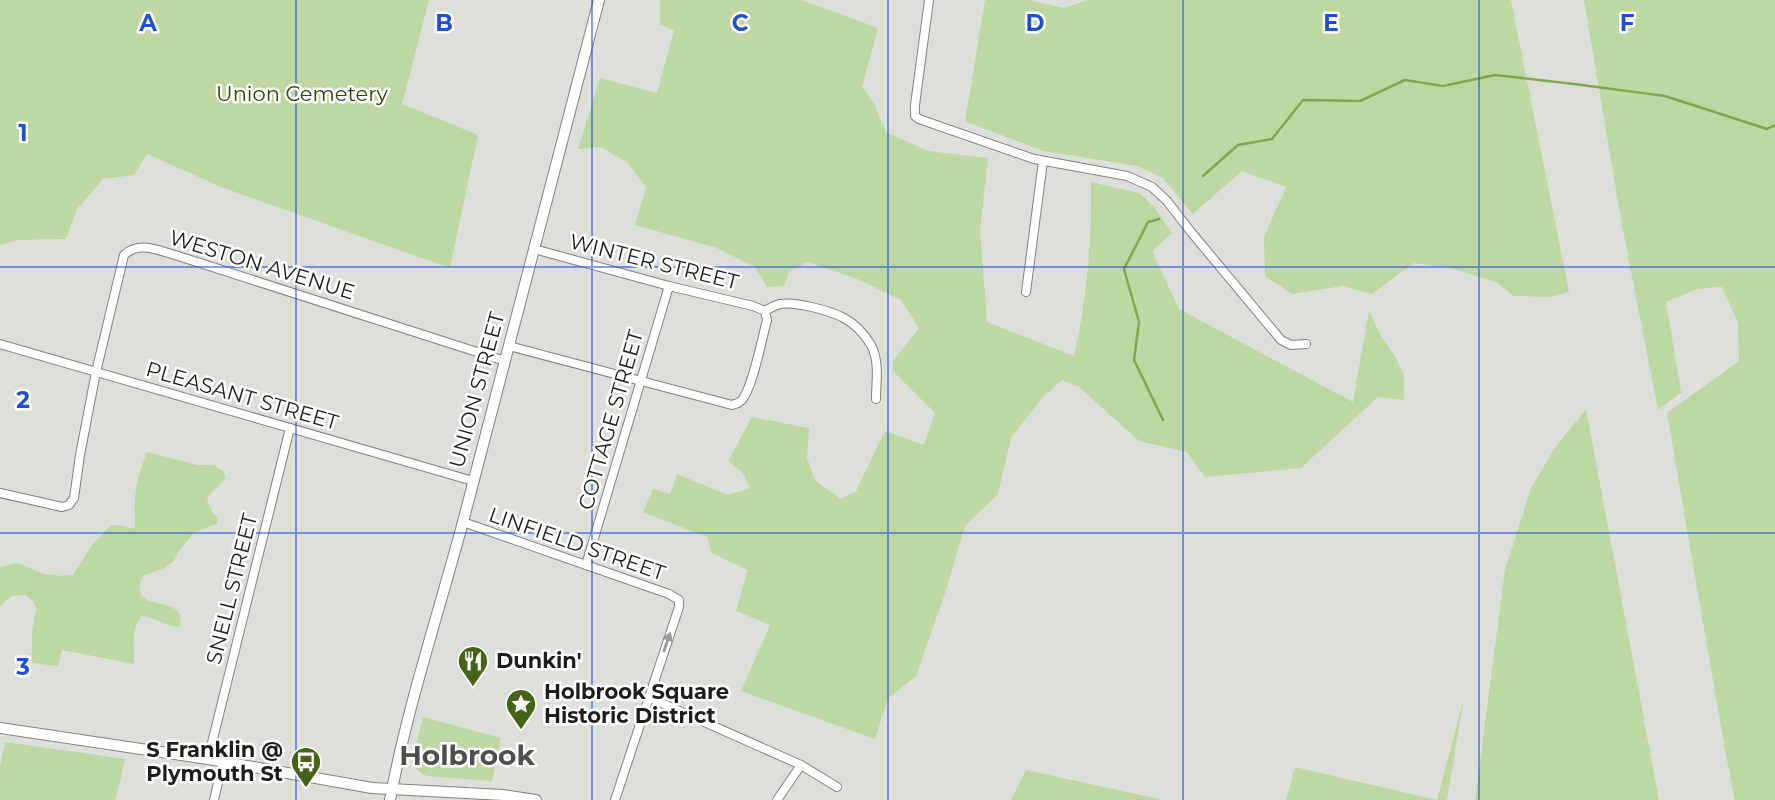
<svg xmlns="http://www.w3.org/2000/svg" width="1775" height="800" font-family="Montserrat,sans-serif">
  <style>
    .green { fill: #bdd8a2 }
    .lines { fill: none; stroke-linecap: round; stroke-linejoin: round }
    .stream { stroke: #81a753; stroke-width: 2.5 }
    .street-casing { stroke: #80837e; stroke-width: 10 }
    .secondary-casing { stroke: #80837e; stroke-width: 12 }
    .street { stroke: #fff; stroke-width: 8 }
    .secondary { stroke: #fff; stroke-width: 10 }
    .oneway { fill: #999a99 }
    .grid { fill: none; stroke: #1d4ed8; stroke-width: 2; stroke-opacity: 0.55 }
    .labels { text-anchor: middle; stroke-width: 5; stroke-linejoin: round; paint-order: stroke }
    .park-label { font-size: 21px; fill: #2a4202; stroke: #fff }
    .street-label { font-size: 21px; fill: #1d1e1c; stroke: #fff }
    .poi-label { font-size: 21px; font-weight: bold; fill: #1d1e1c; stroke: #fff; text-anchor: start }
    .district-label { font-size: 28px; font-weight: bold; fill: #4d4f4a; stroke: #fff }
    .grid-label { font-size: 23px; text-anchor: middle; font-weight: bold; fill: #1d4ed8; stroke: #fff; stroke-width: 5; stroke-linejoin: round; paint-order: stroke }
  </style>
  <rect width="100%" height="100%" fill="#dde0da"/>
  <!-- green -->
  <g class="green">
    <path d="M0 0H429L402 104 478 135 450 268 221 187 147 154 134 175 103 179 77 209 66 239 17 240 0 245Z"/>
    <path d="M660 0H802L878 28 862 87 874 104 886 132 928 151 988 158 980 230 987 322 1074 356C1087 299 1092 240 1091 182L1139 193 1154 207 1172 233 1152 251 1179 309 1353 402 1369 311 1381 336 1396 358 1404 376V400L1378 397 1301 468 1205 477 1187 452 1139 441 1079 387 1062 380 1042 398 1011 438 998 494 965 526 945 593 916 676 888 698 875 739 741 691 770 625 736 611 748 570 712 553 707 537 643 512 653 489 670 494 677 474 728 495 750 488 743 473 728 461 752 417 809 428 807 458 815 480 841 499 856 491 885 431 924 445 935 413 893 371V361L919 328 901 300 855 278 807 262 789 272 784 286 767 287 755 267 717 248 635 225 646 187 628 163 601 147 578 149 600 78 657 93 674 31 660 24Z"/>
    <path d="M985 0H1029L1064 8 1088 0H1511L1569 292 1549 297 1514 296 1496 282 1451 268 1414 263 1372 294 1343 286 1292 294 1265 276 1264 237 1286 187 1242 171 1193 214 1163 178 1138 166 1043 151 965 121Z"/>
    <path d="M1584 0H1775V800H1735L1723 739 1667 413 1739 361 1738 323 1722 287 1697 289 1666 302 1681 393 1658 410 1622 225Z"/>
    <path d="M1586 409 1659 800H1475L1505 570 1531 488 1554 449Z"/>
    <path d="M147 452 197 465H214L224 472 226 478C220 486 212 490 207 499L212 512 218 518 217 524 194 532 179 551 174 561 164 568 143 576C126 618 188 590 180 626 165 628 157 617 142 616 131 628 134 648 134 664L62 650 58 666 32 663V635L36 608 33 601 26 595 12 596 0 606V567L17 563 44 574 62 576 73 575 92 545 110 526 118 525 135 529C136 519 134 509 135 499 136 484 141 466 147 452Z"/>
    <path d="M1464 698 1447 800H1286L1295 767 1437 800Z"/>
    <path d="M423 717 501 738 492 781 429 776C420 775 414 769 412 760Z"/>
    <path d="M5 742 125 759 116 800H0V767Z"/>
    <path d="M1026 770 1163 800H1011Z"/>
  </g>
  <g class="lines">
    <!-- stream -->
    <g class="stream">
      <path d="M1203 176 1238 145 1272 139 1303 100 1360 101 1405 80 1443 86 1495 75 1574 84 1665 96 1767 129 1775 125"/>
      <path d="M1159 219 1148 222 1124 269 1139 322 1134 360 1163 420"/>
    </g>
    <!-- street casing -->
    <g class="street-casing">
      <g id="street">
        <path d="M929 0 915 105V116L919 119 1034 159 1127 176 1152 187 1167 201 1191 232 1281 340 1291 345 1306 344"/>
        <path d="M534 249 669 286 753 306 765 311"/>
        <path d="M1026 292 1043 161"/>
        <path d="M765 311C770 308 775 305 780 304 795 301 831 311 844 318 855 324 865 335 871 345 880 362 876 382 876 399"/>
        <path d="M0 344 473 481"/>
        <path d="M509 346 732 405C738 403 738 404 742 400 753 387 762 338 767 320L765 311"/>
        <path d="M0 493 62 507 69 505 74 498 80 455 96 372 124 255C139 241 157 250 175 255L505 361"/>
        <path d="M463 522 669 594 679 600V607L615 800"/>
        <path d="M586 565 669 286"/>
        <path d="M648 697 801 765 837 787"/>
        <path d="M208 759 290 428"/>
        <path d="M214 800 223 761"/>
        <path d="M777 800 801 765"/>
      </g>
    </g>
    <!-- secondary casing -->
    <g class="secondary-casing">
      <g id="secondary">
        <path d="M0 728 208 759 372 788 503 795 536 800"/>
        <path d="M390 800C408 704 439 612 464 518 509 345 554 173 599 0"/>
      </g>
    </g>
    <!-- street -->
    <use href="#street" class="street"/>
    <!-- secondary -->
    <use href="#secondary" class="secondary"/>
  </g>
  <!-- one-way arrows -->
  <defs><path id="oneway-solid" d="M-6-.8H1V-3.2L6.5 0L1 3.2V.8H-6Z" transform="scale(1.75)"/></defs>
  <use class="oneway" href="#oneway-solid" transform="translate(667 642) rotate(-71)"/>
  <!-- grid -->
  <path class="grid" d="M296 0V800M592 0V800M888 0V800M1183 0V800M1479 0V800M0 267H1775M0 533H1775"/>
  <!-- icons -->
  <defs>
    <g id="restaurant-pin" transform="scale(1.575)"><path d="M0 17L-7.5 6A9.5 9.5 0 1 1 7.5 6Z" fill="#456418" stroke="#fff"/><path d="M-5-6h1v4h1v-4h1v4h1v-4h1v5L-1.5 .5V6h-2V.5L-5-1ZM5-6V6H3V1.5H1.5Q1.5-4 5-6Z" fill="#fff"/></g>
    <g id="sight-pin" transform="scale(1.575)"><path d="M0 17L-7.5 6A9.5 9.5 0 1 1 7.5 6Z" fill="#456418" stroke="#fff"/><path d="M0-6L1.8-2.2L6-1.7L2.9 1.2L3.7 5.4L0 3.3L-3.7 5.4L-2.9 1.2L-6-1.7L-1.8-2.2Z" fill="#fff"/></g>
    <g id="bus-pin" transform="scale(1.575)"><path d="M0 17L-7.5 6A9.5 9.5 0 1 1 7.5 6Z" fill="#456418" stroke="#fff"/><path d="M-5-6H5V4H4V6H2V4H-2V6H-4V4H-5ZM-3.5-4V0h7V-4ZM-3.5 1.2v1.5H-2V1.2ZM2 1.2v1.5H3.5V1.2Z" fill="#fff"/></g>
  </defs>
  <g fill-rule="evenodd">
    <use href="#restaurant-pin" x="473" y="661"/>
    <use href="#sight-pin" x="521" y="704"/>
    <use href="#bus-pin" x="306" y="762"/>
  </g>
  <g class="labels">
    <!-- park labels -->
    <g class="park-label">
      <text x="302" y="101">Union Cemetery</text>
    </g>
    <!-- street labels -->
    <g class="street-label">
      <text transform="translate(654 262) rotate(14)" y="7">WINTER STREET</text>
      <text transform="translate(262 265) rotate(17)" y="7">WESTON AVENUE</text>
      <text transform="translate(477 390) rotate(-75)" y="7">UNION STREET</text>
      <text transform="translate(242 396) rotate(16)" y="7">PLEASANT STREET</text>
      <text transform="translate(611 420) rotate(-74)" y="7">COTTAGE STREET</text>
      <text transform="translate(577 544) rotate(19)" y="7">LINFIELD STREET</text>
      <text transform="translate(232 589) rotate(-76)" y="7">SNELL STREET</text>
    </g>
    <!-- poi labels -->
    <g class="poi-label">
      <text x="496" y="668">Dunkin'</text>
      <text x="544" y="699">Holbrook Square<tspan x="544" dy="24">Historic District</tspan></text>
      <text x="283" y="757" text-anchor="end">S Franklin @<tspan x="283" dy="24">Plymouth St</tspan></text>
    </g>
    <!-- district labels -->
    <g class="district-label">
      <text x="467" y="765">Holbrook</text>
    </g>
  </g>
  <g class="grid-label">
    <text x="148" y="31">A</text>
    <text x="444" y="31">B</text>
    <text x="740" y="31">C</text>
    <text x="1035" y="31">D</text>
    <text x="1331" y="31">E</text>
    <text x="1627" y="31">F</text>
    <text x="23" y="141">1</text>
    <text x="23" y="408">2</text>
    <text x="23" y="675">3</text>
  </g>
</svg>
